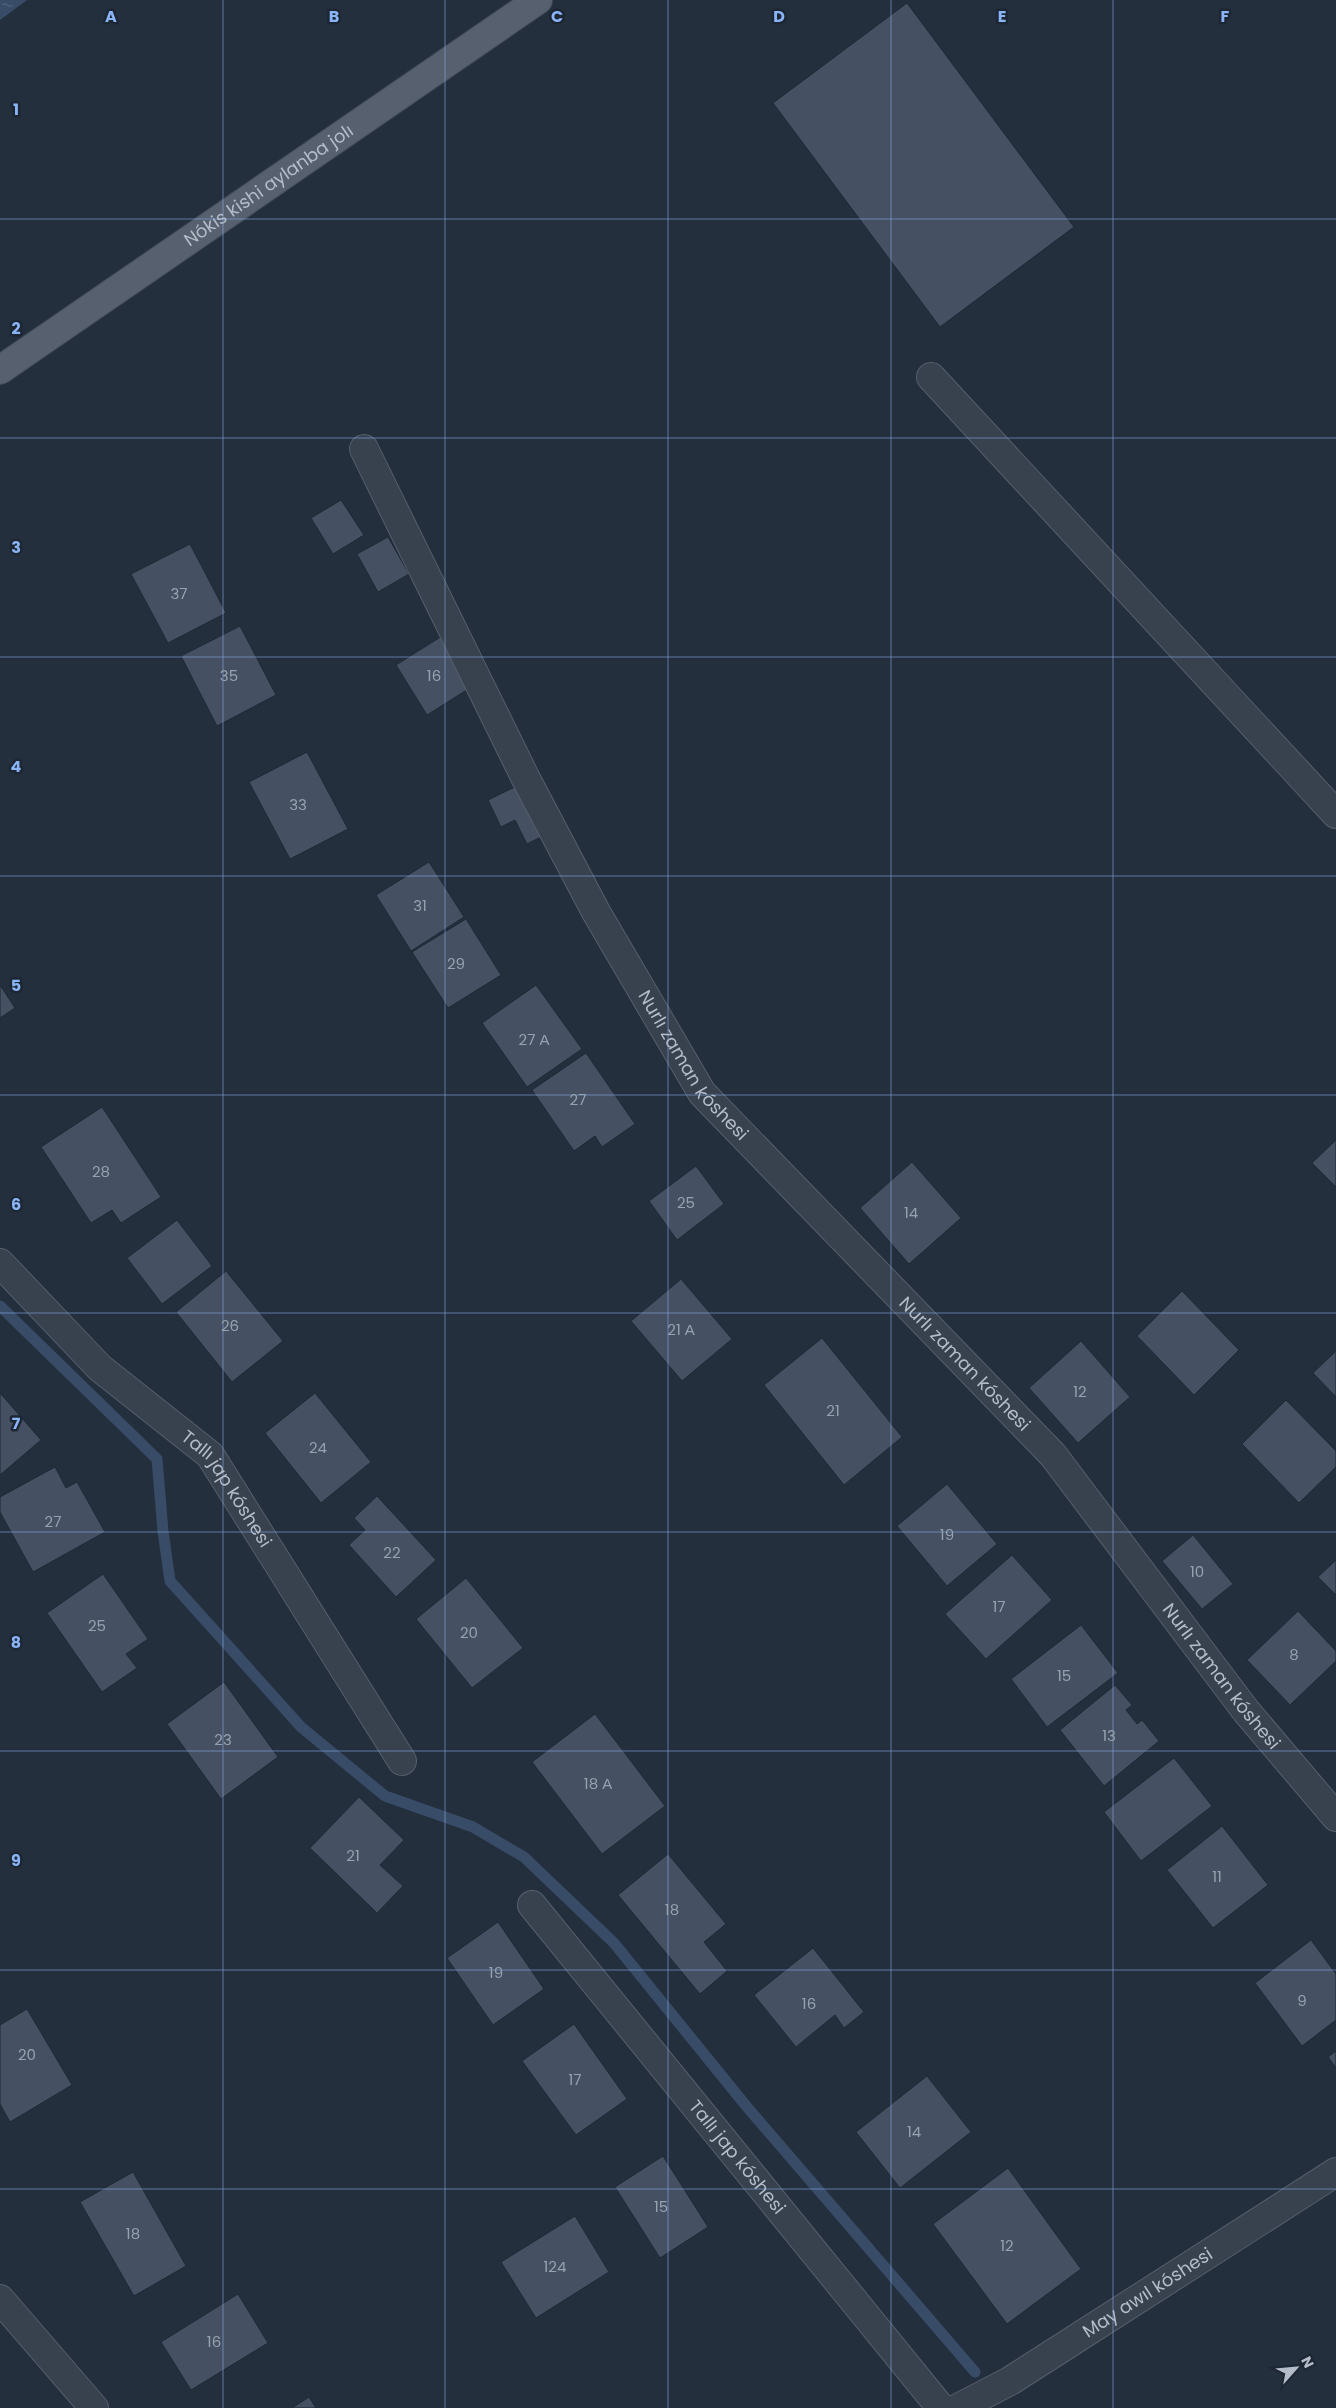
<svg xmlns="http://www.w3.org/2000/svg" width="1336" height="2408" font-family="Poppins,sans-serif">
  <style>
    .water { fill: url(#water-ripples) }
    .lines { fill: none; stroke-linecap: round; stroke-linejoin: round }
    .stream { stroke: #394c67; stroke-width: 11 }
    .building { fill: #455162; stroke: #1f2835 }
    .minor-casing { stroke: #565f6c; stroke-width: 30 }
    .major-casing { stroke: #414a57; stroke-width: 30 }
    .minor { stroke: #38414e; stroke-width: 28 }
    .major { stroke: #56606e; stroke-width: 28 }
    .grid { fill: none; stroke: #8ab4f8; stroke-width: 1; stroke-opacity: 0.55 }
    .labels { text-anchor: middle; stroke-width: 5; stroke-linejoin: round; paint-order: stroke }
    .number-label { font-size: 15px; fill: #98a1af }
    .street-label { font-size: 18px; fill: #b4bcc9; stroke: #1d2633 }
    .grid-label { font-size: 16px; text-anchor: middle; font-weight: bold; fill: #8ab4f8; stroke: #1d2633; stroke-width: 5; stroke-linejoin: round; paint-order: stroke }
  </style>
  <defs>
    <pattern id="water-ripples" width="26" height="14" patternUnits="userSpaceOnUse" patternTransform="scale(1.25)"><rect width="26" height="14" fill="#394c67"/><path d="M2 4q2-2 4 0t4 0M15 11q2-2 4 0t4 0" fill="none" stroke="#53647b"/></pattern>
  </defs>
  <rect width="100%" height="100%" fill="#242f3e"/>
  <!-- water -->
  <path class="water" d="M0 0H27L0 20Z"/>
  <g class="lines">
    <!-- stream -->
    <path class="stream" d="M0 1306 157 1459 163 1531 170 1581 301 1727 385 1796 473 1827 524 1857 614 1943 747 2107 975 2372"/>
  </g>
  <!-- building -->
  <g class="building">
    <path d="M907 3 1074 227 940 327 773 103Z"/>
    <path d="M341 500 364 535 333 554 311 518Z"/>
    <path d="M388 537 409 574 378 592 357 554Z"/>
    <path d="M190 544 226 613 168 643 131 574Z"/>
    <path d="M240 626 276 695 217 726 181 656Z"/>
    <path d="M442 636 473 686 427 715 396 665Z"/>
    <path d="M307 752 348 829 290 859 249 782Z"/>
    <path d="M519 785 543 836 527 844 515 820 501 827 488 800Z"/>
    <path d="M429 862 464 917 411 951 376 895Z"/>
    <path d="M466 919 501 975 448 1008 412 952Z"/>
    <path d="M0 985 15 1008 0 1018Z"/>
    <path d="M536 985 582 1049 527 1087 482 1023Z"/>
    <path d="M586 1053 635 1124 602 1147 595 1136 574 1151 532 1090Z"/>
    <path d="M102 1107 161 1197 121 1223 112 1210 91 1223 41 1147Z"/>
    <path d="M1336 1140V1187L1312 1163Z"/>
    <path d="M912 1162 961 1218 909 1264 860 1208Z"/>
    <path d="M696 1166 724 1204 677 1240 649 1201Z"/>
    <path d="M177 1220 212 1266 162 1304 127 1258Z"/>
    <path d="M226 1271 283 1341 232 1382 176 1312Z"/>
    <path d="M681 1279 732 1339 682 1381 631 1321Z"/>
    <path d="M1182 1291 1239 1350 1194 1395 1137 1336Z"/>
    <path d="M822 1338 902 1437 844 1485 764 1385Z"/>
    <path d="M1081 1341 1130 1397 1078 1443 1029 1388Z"/>
    <path d="M1336 1351V1397L1313 1373Z"/>
    <path d="M0 1393 41 1440 0 1475Z"/>
    <path d="M315 1393 371 1462 321 1503 265 1433Z"/>
    <path d="M1286 1400 1336 1451V1467L1299 1503 1242 1444Z"/>
    <path d="M55 1467 66 1488 77 1482 105 1532 33 1572 0 1512V1497Z"/>
    <path d="M947 1484 997 1544 947 1586 897 1526Z"/>
    <path d="M377 1496 436 1560 396 1597 349 1545 365 1530 354 1518Z"/>
    <path d="M1193 1535 1233 1584 1202 1609 1162 1561Z"/>
    <path d="M1012 1555 1052 1600 986 1659 945 1614Z"/>
    <path d="M1336 1560V1595L1318 1577Z"/>
    <path d="M103 1574 148 1639 126 1654 137 1668 102 1692 47 1613Z"/>
    <path d="M466 1578 523 1648 472 1688 416 1619Z"/>
    <path d="M1298 1611 1336 1651V1661L1290 1705 1247 1660Z"/>
    <path d="M1081 1625 1118 1673 1047 1727 1011 1679Z"/>
    <path d="M224 1682 278 1757 221 1799 167 1724Z"/>
    <path d="M1115 1685 1132 1705 1126 1710 1137 1724 1142 1720 1159 1741 1104 1786 1060 1730Z"/>
    <path d="M595 1714 665 1806 602 1854 532 1762Z"/>
    <path d="M1174 1758 1212 1806 1141 1861 1104 1812Z"/>
    <path d="M359 1797 404 1840 380 1865 403 1886 377 1913 310 1848Z"/>
    <path d="M1222 1826 1268 1885 1213 1928 1167 1870Z"/>
    <path d="M668 1854 726 1924 704 1942 727 1971 700 1994 618 1895Z"/>
    <path d="M498 1922 544 1989 493 2025 447 1958Z"/>
    <path d="M1311 1940 1336 1974V2020L1302 2046 1255 1983Z"/>
    <path d="M813 1948 864 2012 844 2028 835 2015 796 2047 754 1995Z"/>
    <path d="M27 2009 72 2085 10 2122 0 2104V2025Z"/>
    <path d="M574 2024 627 2099 576 2135 522 2061Z"/>
    <path d="M1336 2051V2068L1328 2057Z"/>
    <path d="M927 2076 971 2132 900 2188 856 2132Z"/>
    <path d="M663 2156 708 2227 660 2258 615 2187Z"/>
    <path d="M1008 2168 1081 2269 1007 2324 933 2224Z"/>
    <path d="M133 2172 186 2266 134 2296 80 2202Z"/>
    <path d="M575 2216 609 2272 536 2318 501 2262Z"/>
    <path d="M238 2294 268 2343 191 2390 161 2342Z"/>
    <path d="M309 2397 316 2408H292Z"/>
  </g>
  <g class="lines">
    <!-- minor casing -->
    <g class="minor-casing">
      <g id="minor">
        <path d="M931 377 1336 814"/>
        <path id="s1" d="M364 449 525 777 596 912 702 1093 1053 1455 1246 1711 1336 1817"/>
        <path id="s2" d="M0 1263 100 1368 210 1455 402 1761"/>
        <path id="s3" d="M532 1905 941 2408"/>
        <path d="M0 2299 94 2408"/>
        <path id="s4" d="M958 2408 1010 2381 1336 2172"/>
      </g>
    </g>
    <!-- major casing -->
    <g class="major-casing">
      <g id="major">
        <path id="s5" d="M0 370 538 0"/>
      </g>
    </g>
    <!-- minor -->
    <use href="#minor" class="minor"/>
    <!-- major -->
    <use href="#major" class="major"/>
  </g>
  <!-- grid -->
  <path class="grid" d="M223 0V2408M445 0V2408M668 0V2408M891 0V2408M1113 0V2408M0 219H1336M0 438H1336M0 657H1336M0 876H1336M0 1095H1336M0 1313H1336M0 1532H1336M0 1751H1336M0 1970H1336M0 2189H1336"/>
  <g class="labels">
    <!-- number labels -->
    <g class="number-label">
      <text x="179" y="599">37</text>
      <text x="229" y="681">35</text>
      <text x="434" y="681">16</text>
      <text x="298" y="810">33</text>
      <text x="420" y="911">31</text>
      <text x="456" y="969">29</text>
      <text x="534" y="1045">27 А</text>
      <text x="578" y="1105">27</text>
      <text x="101" y="1177">28</text>
      <text x="686" y="1208">25</text>
      <text x="911" y="1218">14</text>
      <text x="230" y="1331">26</text>
      <text x="681" y="1335">21 А</text>
      <text x="1080" y="1397">12</text>
      <text x="833" y="1416">21</text>
      <text x="318" y="1453">24</text>
      <text x="53" y="1527">27</text>
      <text x="947" y="1540">19</text>
      <text x="392" y="1558">22</text>
      <text x="1197" y="1577">10</text>
      <text x="999" y="1612">17</text>
      <text x="97" y="1631">25</text>
      <text x="469" y="1638">20</text>
      <text x="1294" y="1660">8</text>
      <text x="1064" y="1681">15</text>
      <text x="1109" y="1741">13</text>
      <text x="223" y="1745">23</text>
      <text x="598" y="1789">18 А</text>
      <text x="353" y="1861">21</text>
      <text x="1217" y="1882">11</text>
      <text x="672" y="1915">18</text>
      <text x="496" y="1978">19</text>
      <text x="1302" y="2006">9</text>
      <text x="809" y="2009">16</text>
      <text x="27" y="2060">20</text>
      <text x="575" y="2085">17</text>
      <text x="914" y="2137">14</text>
      <text x="661" y="2212">15</text>
      <text x="133" y="2239">18</text>
      <text x="1007" y="2251">12</text>
      <text x="555" y="2272">124</text>
      <text x="214" y="2347">16</text>
    </g>
    <!-- street labels -->
    <g class="street-label">
      <text dy="6" stroke="none"><textPath href="#s5" startOffset="326">Nókis kishi aylanba jolı</textPath></text>
      <text dy="6" stroke="none"><textPath href="#s1" startOffset="700">Nurlı zaman kóshesi</textPath></text>
      <text dy="6" stroke="none"><textPath href="#s1" startOffset="1105">Nurlı zaman kóshesi</textPath></text>
      <text dy="6" stroke="none"><textPath href="#s2" startOffset="322">Tallı jap kóshesi</textPath></text>
      <text dy="6" stroke="none"><textPath href="#s1" startOffset="1510">Nurlı zaman kóshesi</textPath></text>
      <text dy="6" stroke="none"><textPath href="#s3" startOffset="325">Tallı jap kóshesi</textPath></text>
      <text dy="6" stroke="none"><textPath href="#s4" startOffset="222">May awıl kóshesi</textPath></text>
    </g>
  </g>
  <g class="grid-label">
    <text x="111" y="22">A</text>
    <text x="334" y="22">B</text>
    <text x="557" y="22">C</text>
    <text x="779" y="22">D</text>
    <text x="1002" y="22">E</text>
    <text x="1225" y="22">F</text>
    <text x="16" y="115">1</text>
    <text x="16" y="334">2</text>
    <text x="16" y="553">3</text>
    <text x="16" y="772">4</text>
    <text x="16" y="991">5</text>
    <text x="16" y="1210">6</text>
    <text x="16" y="1429">7</text>
    <text x="16" y="1648">8</text>
    <text x="16" y="1866">9</text>
  </g>
  <!-- north arrow -->
  <g transform="translate(1296 2368) rotate(63)" stroke="#1d2633" stroke-width="4" paint-order="stroke">
  <path d="M0-4L9 19L0 12L-9 19Z" fill="#b4bcc9"/>
  <text y="-8" font-size="14" font-weight="bold" text-anchor="middle" fill="#b4bcc9">N</text>
  </g>
</svg>
